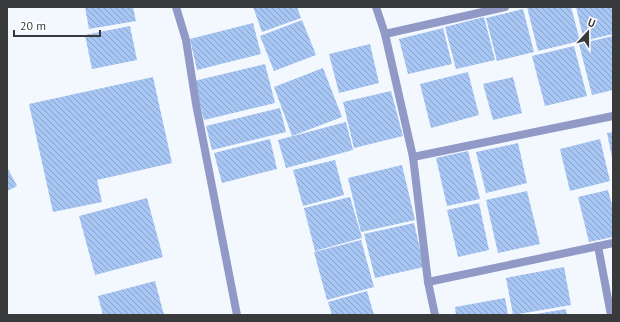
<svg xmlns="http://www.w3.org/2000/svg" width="620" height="322" font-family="'PT Sans',sans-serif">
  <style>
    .building { fill: url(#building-back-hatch) }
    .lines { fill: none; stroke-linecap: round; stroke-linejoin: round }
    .service { stroke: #9199c7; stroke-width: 8 }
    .minor { stroke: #9199c7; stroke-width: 8 }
    .tertiary { stroke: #9199c7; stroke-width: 8 }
  </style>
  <defs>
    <pattern id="building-back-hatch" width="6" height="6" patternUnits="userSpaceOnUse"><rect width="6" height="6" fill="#a7c6f4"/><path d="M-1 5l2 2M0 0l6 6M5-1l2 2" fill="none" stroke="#89a2c7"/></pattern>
  </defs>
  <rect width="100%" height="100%" fill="#f3f7fe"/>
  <!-- building -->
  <g class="building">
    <path d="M85 7H133L136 21 89 29Z"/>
    <path d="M253 7H297L301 18 262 32Z"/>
    <path d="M527 7H571L580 41 538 51Z"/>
    <path d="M576 7H613V34L584 41Z"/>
    <path d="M523 9 534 52 497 61 486 18Z"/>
    <path d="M484 17 495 60 456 69 445 27Z"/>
    <path d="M302 20 316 55 274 71 260 36Z"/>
    <path d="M253 23 261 54 197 70 190 39Z"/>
    <path d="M130 26 137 60 92 69 85 35Z"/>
    <path d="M443 28 452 64 408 74 399 39Z"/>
    <path d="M613 36V90L592 95 579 44Z"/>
    <path d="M370 44 379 83 339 93 329 54Z"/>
    <path d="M574 46 587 96 545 106 532 56Z"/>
    <path d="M265 64 275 103 204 120 194 81Z"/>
    <path d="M323 68 342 117 292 136 274 87Z"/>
    <path d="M468 72 479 115 431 128 420 84Z"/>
    <path d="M153 77 172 163 97 180 102 202 53 212 29 104Z"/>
    <path d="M513 77 522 113 493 120 483 84Z"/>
    <path d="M391 91 403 136 354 148 343 102Z"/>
    <path d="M280 108 286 132 212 150 206 126Z"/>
    <path d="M346 122 353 150 286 168 278 140Z"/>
    <path d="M613 132V157H612L607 133Z"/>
    <path d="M270 139 277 169 222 183 214 153Z"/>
    <path d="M600 139 610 181 570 191 560 149Z"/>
    <path d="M518 143 527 183 486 193 476 152Z"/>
    <path d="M468 151 480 199 447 206 436 158Z"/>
    <path d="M335 160 344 195 303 206 293 170Z"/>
    <path d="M402 165 415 220 361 232 348 178Z"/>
    <path d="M7 167 17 186 7 191Z"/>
    <path d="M608 190 613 209V237L589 242 578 197Z"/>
    <path d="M527 191 540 244 498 253 486 200Z"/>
    <path d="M350 197 362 238 315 251 304 208Z"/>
    <path d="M147 198 163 257 95 275 79 216Z"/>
    <path d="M479 203 489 250 458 257 447 210Z"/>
    <path d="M414 223 424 267 375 278 364 234Z"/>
    <path d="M361 240 374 287 327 300 314 252Z"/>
    <path d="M564 267 571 305 513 315 506 278Z"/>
    <path d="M155 281 164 315H103L98 296Z"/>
    <path d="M367 291 374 315H332L328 302Z"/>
    <path d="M505 298 508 315H456L455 307Z"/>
    <path d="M566 309 567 315H536V314Z"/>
  </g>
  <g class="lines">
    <!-- service -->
    <path class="service" d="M385 34 505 7"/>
    <!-- minor -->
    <g class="minor">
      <path d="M376 7 385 34 413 157 428 282 435 315"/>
      <path d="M413 157 613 116"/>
      <path d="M598 246 611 315"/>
      <path d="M428 282 613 243"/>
    </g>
    <!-- tertiary -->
    <path class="tertiary" d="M176 7 186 40 196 104 237 315"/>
  </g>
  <!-- border -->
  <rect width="620" height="322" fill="none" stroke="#383a3c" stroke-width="16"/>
  <!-- north arrow -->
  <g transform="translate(588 32) rotate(21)" stroke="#ffffff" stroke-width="3" paint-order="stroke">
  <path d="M0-3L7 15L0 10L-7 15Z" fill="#383a3c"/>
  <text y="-6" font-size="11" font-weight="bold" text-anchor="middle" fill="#383a3c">U</text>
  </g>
  <!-- scale -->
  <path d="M14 30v6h86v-6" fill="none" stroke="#383a3c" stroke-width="2"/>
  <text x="20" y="30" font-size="12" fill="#383a3c" stroke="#ffffff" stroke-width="3" paint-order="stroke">20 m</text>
</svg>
